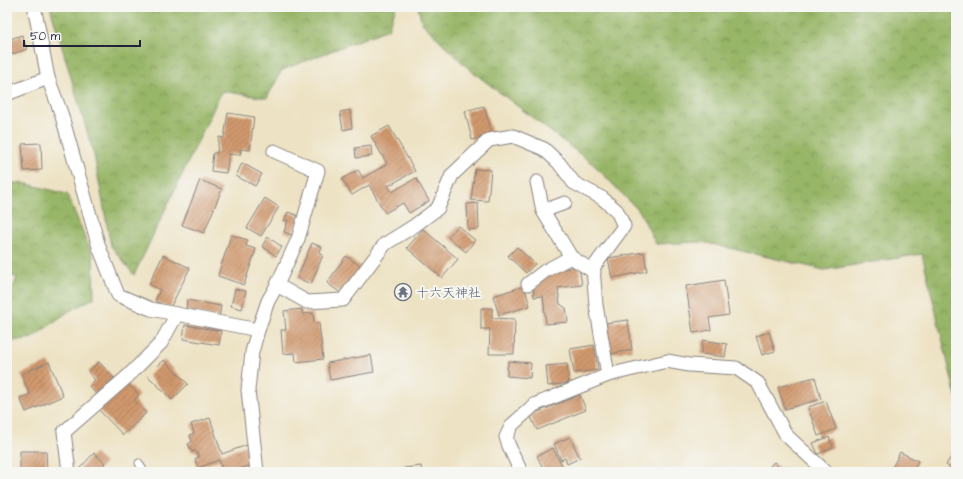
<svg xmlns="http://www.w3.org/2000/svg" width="963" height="479" font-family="'Architects Daughter','Klee One',sans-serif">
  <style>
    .forest { fill: url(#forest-crowns); stroke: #5d6c52 }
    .building { fill: url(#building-hatch) }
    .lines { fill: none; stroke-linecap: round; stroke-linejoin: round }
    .service-casing { stroke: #88827f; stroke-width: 9 }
    .minor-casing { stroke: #88827f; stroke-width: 15 }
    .service { stroke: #fff; stroke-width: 7 }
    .minor { stroke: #fff; stroke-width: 13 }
    .labels { text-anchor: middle; stroke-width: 4; stroke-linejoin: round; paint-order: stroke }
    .worship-label { font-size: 13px; fill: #5b616d; stroke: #f6f6f2; text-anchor: start }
  </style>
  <defs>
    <pattern id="forest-crowns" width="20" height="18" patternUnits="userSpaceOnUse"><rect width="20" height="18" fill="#98b668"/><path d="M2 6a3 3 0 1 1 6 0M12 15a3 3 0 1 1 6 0" fill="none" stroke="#7c9457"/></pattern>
    <pattern id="building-hatch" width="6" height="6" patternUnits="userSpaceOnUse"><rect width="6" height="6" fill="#d0986d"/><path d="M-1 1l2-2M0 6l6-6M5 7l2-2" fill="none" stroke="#a87c5b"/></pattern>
  </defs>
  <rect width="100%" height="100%" fill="#f6f6f2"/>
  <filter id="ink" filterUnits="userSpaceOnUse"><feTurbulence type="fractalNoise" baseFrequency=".025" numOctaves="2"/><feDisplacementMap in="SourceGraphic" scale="8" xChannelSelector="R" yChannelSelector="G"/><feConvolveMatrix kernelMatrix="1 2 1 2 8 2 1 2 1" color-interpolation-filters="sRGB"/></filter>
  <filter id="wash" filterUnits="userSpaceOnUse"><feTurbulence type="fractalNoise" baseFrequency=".012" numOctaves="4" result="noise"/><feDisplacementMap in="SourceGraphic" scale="16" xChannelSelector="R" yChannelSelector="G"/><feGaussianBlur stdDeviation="0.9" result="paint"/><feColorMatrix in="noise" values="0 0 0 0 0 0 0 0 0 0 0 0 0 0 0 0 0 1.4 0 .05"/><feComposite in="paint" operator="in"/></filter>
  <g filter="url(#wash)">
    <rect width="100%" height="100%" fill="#ede2c3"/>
    <!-- forest -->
    <g class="forest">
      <path d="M51 7H396L388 29 282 70 267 98 222 91 134 275 111 246 94 155 51 10Z"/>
      <path d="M418 7H956V397L922 254 824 270 703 242 656 244 640 212 593 164 469 69 422 23Z"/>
      <path d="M7 183H23L67 194 93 256 94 298 69 311 32 338 7 342V288L14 286 17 277 7 276Z"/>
    </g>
    <g id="blocks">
      <!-- building -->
      <g class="building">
        <path d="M22 35 27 49 7 56V40Z"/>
        <path d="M7 67 13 84 7 86Z"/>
        <path d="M484 106 492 134 472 140 465 111Z"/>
        <path d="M350 110 352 128 343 130 340 112Z"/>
        <path d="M228 113 254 117 250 150 241 149 240 155 229 154 226 173 211 171 213 153H217L219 137 224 138Z"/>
        <path d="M389 126 415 171 388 186 392 192 416 178 429 201 409 213 403 203 385 213 369 185 352 195 342 179 358 170 363 178 387 164 371 136Z"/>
        <path d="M41 143 42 170 24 171 22 144Z"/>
        <path d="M371 146 372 156 356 158 355 148Z"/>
        <path d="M7 152H12L9 179H7Z"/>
        <path d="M242 163 262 174 255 186 236 176Z"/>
        <path d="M475 169 491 170 488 201 471 200Z"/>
        <path d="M200 180 222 189 204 233 182 225Z"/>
        <path d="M265 198 279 207 261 236 247 228Z"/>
        <path d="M478 203 479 229 468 230 467 204Z"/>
        <path d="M288 212 299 216 292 235 284 232 288 220 284 221Z"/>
        <path d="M458 226 475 240 466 252 448 237Z"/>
        <path d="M423 229 458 259 442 278 407 248Z"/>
        <path d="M231 235 248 240 246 246 256 249 244 285 218 276Z"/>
        <path d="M268 237 282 247 276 256 262 246Z"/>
        <path d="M312 243 322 247 319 254 323 255 311 284 297 278Z"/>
        <path d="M517 247 535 264 526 273 508 256Z"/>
        <path d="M644 252 647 271 612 278 608 258Z"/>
        <path d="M163 255 190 268 170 308 155 301 160 290 149 284Z"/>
        <path d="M346 256 362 267 342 294 327 283Z"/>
        <path d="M579 267 582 285 558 288 560 304 566 308 568 322 546 324 543 296 534 297 533 284 553 270Z"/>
        <path d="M724 280 729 315 709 318 711 330 693 333 686 286Z"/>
        <path d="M405 284 411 294 401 299 396 289Z"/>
        <path d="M524 286 530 306 499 315 493 296Z"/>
        <path d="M235 289 246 291 242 309 231 306Z"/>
        <path d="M187 300 221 306 219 317 186 311Z"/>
        <path d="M481 308H492V318L515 319 514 354H489L490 329H481Z"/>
        <path d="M302 309V314L313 313 314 323H319L323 359 296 362 295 353 283 354 281 330H286L284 311Z"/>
        <path d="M628 320 632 350 610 354 605 323Z"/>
        <path d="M185 325 221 331 219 345 183 339Z"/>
        <path d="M769 332 775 351 762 355 756 336Z"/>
        <path d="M703 340 727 344 725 357 701 354Z"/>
        <path d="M594 345 598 370 574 373 570 349Z"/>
        <path d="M371 355 374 372 330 380 327 363Z"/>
        <path d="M164 360 188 384 172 400 148 376Z"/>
        <path d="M508 361 531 363 530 378 507 376Z"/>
        <path d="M49 362 63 396 26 412 20 398 30 394 21 374Z"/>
        <path d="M99 362 114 378 96 394 89 386 95 380 88 372Z"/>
        <path d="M567 364 569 383 548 386 546 366Z"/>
        <path d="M815 377 821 399 785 409 778 387Z"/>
        <path d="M126 382 139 395 134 400 146 413 123 435 98 409Z"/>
        <path d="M580 395 586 410 537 430 530 415Z"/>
        <path d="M826 401 836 429 818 436 808 407Z"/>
        <path d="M210 418 222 454 247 445 254 464 231 472H223L219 460 198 468 195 459 199 457 196 451 192 452 188 444 192 442 190 435 194 433 191 424Z"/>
        <path d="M570 437 580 458 567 464 565 458 561 460 554 444Z"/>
        <path d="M829 437 833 447 818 454 813 443Z"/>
        <path d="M553 448 565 471 563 472H545L537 456Z"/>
        <path d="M956 448V471L946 465Z"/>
        <path d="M20 451H46L47 472H20Z"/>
        <path d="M900 452 918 461 913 472H890Z"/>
        <path d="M94 453 105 463 97 472H84L80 468Z"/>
        <path d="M774 462 781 470 783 467 788 472H773L769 467Z"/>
        <path d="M421 466 422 472H405L404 468Z"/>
      </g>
    </g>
  </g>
  <g filter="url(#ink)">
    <use href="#blocks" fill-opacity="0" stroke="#88827f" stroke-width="1"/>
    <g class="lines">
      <!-- service casing -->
      <g class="service-casing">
        <path id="service" d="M139 463 144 472"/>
      </g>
      <!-- minor casing -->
      <g class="minor-casing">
        <g id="minor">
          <path d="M36 7 35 11 48 78 61 113 99 247 118 295 151 309 258 330"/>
          <path d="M7 94 48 78"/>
          <path d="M274 151 318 171 298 239 277 285"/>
          <path d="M537 182 543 211 571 257 594 272"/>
          <path d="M543 211 565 203"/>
          <path d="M528 284 545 271 571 257"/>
          <path d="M69 472 64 432 127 377 161 343 177 314"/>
          <path d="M257 472 248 390 252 352 258 330 268 301 277 285 307 302 343 300 385 244 414 226 438 208 452 175 489 140 513 136 544 149 559 163 574 183 602 198 617 211 624 226 593 268 596 305 608 375"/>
          <path d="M521 472 509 446 506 437 512 425 534 405 608 375 667 361 689 365 736 368 758 383 786 435 826 472"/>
        </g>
      </g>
      <!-- service -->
      <use href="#service" class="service"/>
      <!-- minor -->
      <use href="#minor" class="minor"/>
    </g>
  </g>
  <!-- icons -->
  <defs>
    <g id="temple-ring" transform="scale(0.9)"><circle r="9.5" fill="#f6f6f2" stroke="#6b7280" stroke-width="1.5"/><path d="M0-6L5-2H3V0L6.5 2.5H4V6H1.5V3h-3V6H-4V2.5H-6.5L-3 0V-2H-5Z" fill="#6b7280"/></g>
  </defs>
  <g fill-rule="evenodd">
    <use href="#temple-ring" x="403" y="292"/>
  </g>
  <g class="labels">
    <!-- worship labels -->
    <g class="worship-label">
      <text x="416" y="297">十六天神社</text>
    </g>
  </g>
  <!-- margin -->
  <rect width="963" height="479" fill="none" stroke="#f6f6f2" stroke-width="24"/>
  <!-- scale -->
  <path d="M24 40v6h116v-6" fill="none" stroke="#22223b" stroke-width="2"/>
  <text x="30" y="40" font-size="12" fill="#22223b" stroke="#f6f6f2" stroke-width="3" paint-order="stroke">50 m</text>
</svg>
